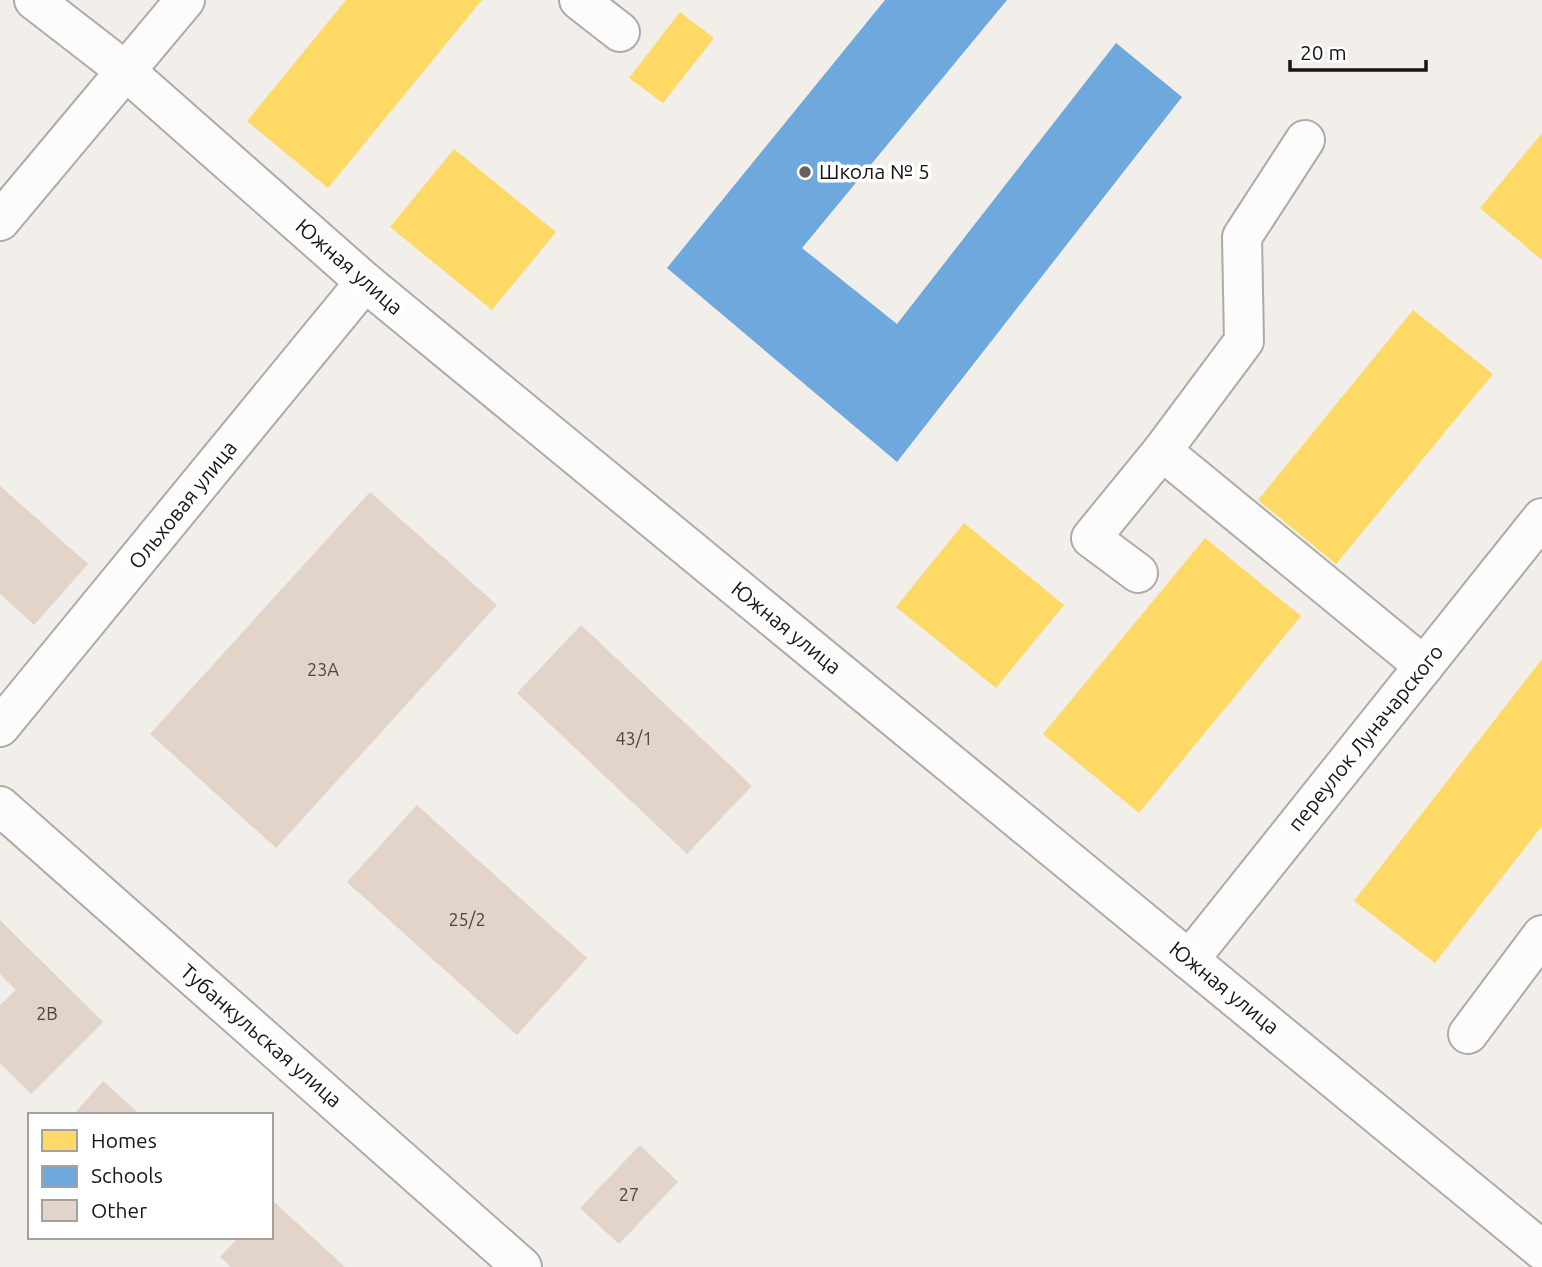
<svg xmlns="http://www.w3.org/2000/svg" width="1542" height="1267" font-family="Ubuntu,sans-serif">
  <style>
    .homes { fill: #ffd966 }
    .schools { fill: #6fa8dc }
    .building { fill: #e3d4ca }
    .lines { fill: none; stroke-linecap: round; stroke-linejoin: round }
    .minor-casing { stroke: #aeaba7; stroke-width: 42 }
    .minor { stroke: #fdfcfc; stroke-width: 38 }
    .poi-dot { fill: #64615d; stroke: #fff; stroke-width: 2.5 }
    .labels { text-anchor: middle; stroke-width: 7; stroke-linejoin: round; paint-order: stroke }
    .number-label { font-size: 18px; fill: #4a453f }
    .poi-label { font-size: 21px; fill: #171511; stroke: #fff; text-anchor: start }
    .street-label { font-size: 21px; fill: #171511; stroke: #fff }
  </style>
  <rect width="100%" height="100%" fill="#f2eee9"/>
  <!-- homes -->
  <g class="homes">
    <path d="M346 0H482L328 188 247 121Z"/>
    <path d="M680 12 714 38 663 103 629 78Z"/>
    <path d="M1542 133V260L1480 208Z"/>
    <path d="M454 149 556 232 492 310 390 227Z"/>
    <path d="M1413 310 1493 374 1336 564 1258 500Z"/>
    <path d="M964 523 1064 605 996 688 896 607Z"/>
    <path d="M1205 538 1301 616 1139 813 1043 734Z"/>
    <path d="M1542 659V826L1435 963 1354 901Z"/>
  </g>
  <!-- schools -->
  <path class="schools" d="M885 0H1007L802 248 897 324 1116 43 1182 97 897 462 667 268Z"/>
  <!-- building -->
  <g class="building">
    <path d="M0 486 88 564 34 625 0 594Z"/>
    <path d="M370 492 497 605 276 848 150 734Z"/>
    <path d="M581 625 752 786 687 854 517 693Z"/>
    <path d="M417 805 587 958 517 1035 347 882Z"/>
    <path d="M0 920 103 1022 31 1094 0 1063V1005L16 990 0 974Z"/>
    <path d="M103 1081 141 1115H73Z"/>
    <path d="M640 1145 678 1182 619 1244 580 1208Z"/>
    <path d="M273 1201 345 1267H231L220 1257 239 1237H271Z"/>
  </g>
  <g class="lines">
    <!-- minor casing -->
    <g class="minor-casing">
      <g id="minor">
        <path d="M34 0 127 72 365 282 1542 1250"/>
        <path d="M579 0 620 32"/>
        <path d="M0 221 185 0"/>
        <path d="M1162 451 1244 341 1242 237 1305 140"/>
        <path d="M1138 573 1091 538 1162 451 1424 666"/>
        <path d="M0 727 365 282"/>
        <path d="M0 806 522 1267"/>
        <path d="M1189 960 1542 518"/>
        <path d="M1468 1034 1542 935"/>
      </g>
    </g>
    <!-- minor -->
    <use href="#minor" class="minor"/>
  </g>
  <!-- markers -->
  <circle class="poi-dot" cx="805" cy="172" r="7"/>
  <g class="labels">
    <!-- number labels -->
    <g class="number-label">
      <text x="323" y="676">23А</text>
      <text x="634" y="745">43/1</text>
      <text x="467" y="926">25/2</text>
      <text x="47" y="1020">2В</text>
      <text x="629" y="1201">27</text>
    </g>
    <!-- poi labels -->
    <g class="poi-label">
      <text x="819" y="179">Школа № 5</text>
    </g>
    <!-- street labels -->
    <g class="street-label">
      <text transform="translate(349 267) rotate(41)" y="7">Южная улица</text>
      <text transform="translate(183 505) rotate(-51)" y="7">Ольховая улица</text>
      <text transform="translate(786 628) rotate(39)" y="7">Южная улица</text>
      <text transform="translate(1366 738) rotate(-51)" y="7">переулок Луначарского</text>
      <text transform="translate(1224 988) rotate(39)" y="7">Южная улица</text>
      <text transform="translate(261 1036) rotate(41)" y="7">Тубанкульская улица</text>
    </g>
  </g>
  <!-- legend -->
  <rect x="28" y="1113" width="245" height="126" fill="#ffffff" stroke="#a2a1a0" stroke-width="2"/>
  <rect x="42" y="1130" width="35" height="21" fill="#ffd966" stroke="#a2a1a0" stroke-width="2"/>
  <text x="91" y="1148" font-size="21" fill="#171511">Homes</text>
  <rect x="42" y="1166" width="35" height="21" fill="#6fa8dc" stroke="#a2a1a0" stroke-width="2"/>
  <text x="91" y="1183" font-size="21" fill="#171511">Schools</text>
  <rect x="42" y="1200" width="35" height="21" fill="#e3d4ca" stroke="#a2a1a0" stroke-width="2"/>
  <text x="91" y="1218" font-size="21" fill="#171511">Other</text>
  <!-- scale -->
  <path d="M1290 60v10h136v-10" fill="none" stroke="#171511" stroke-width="3.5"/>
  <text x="1300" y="60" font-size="21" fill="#171511" stroke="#ffffff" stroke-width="5" paint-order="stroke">20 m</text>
</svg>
